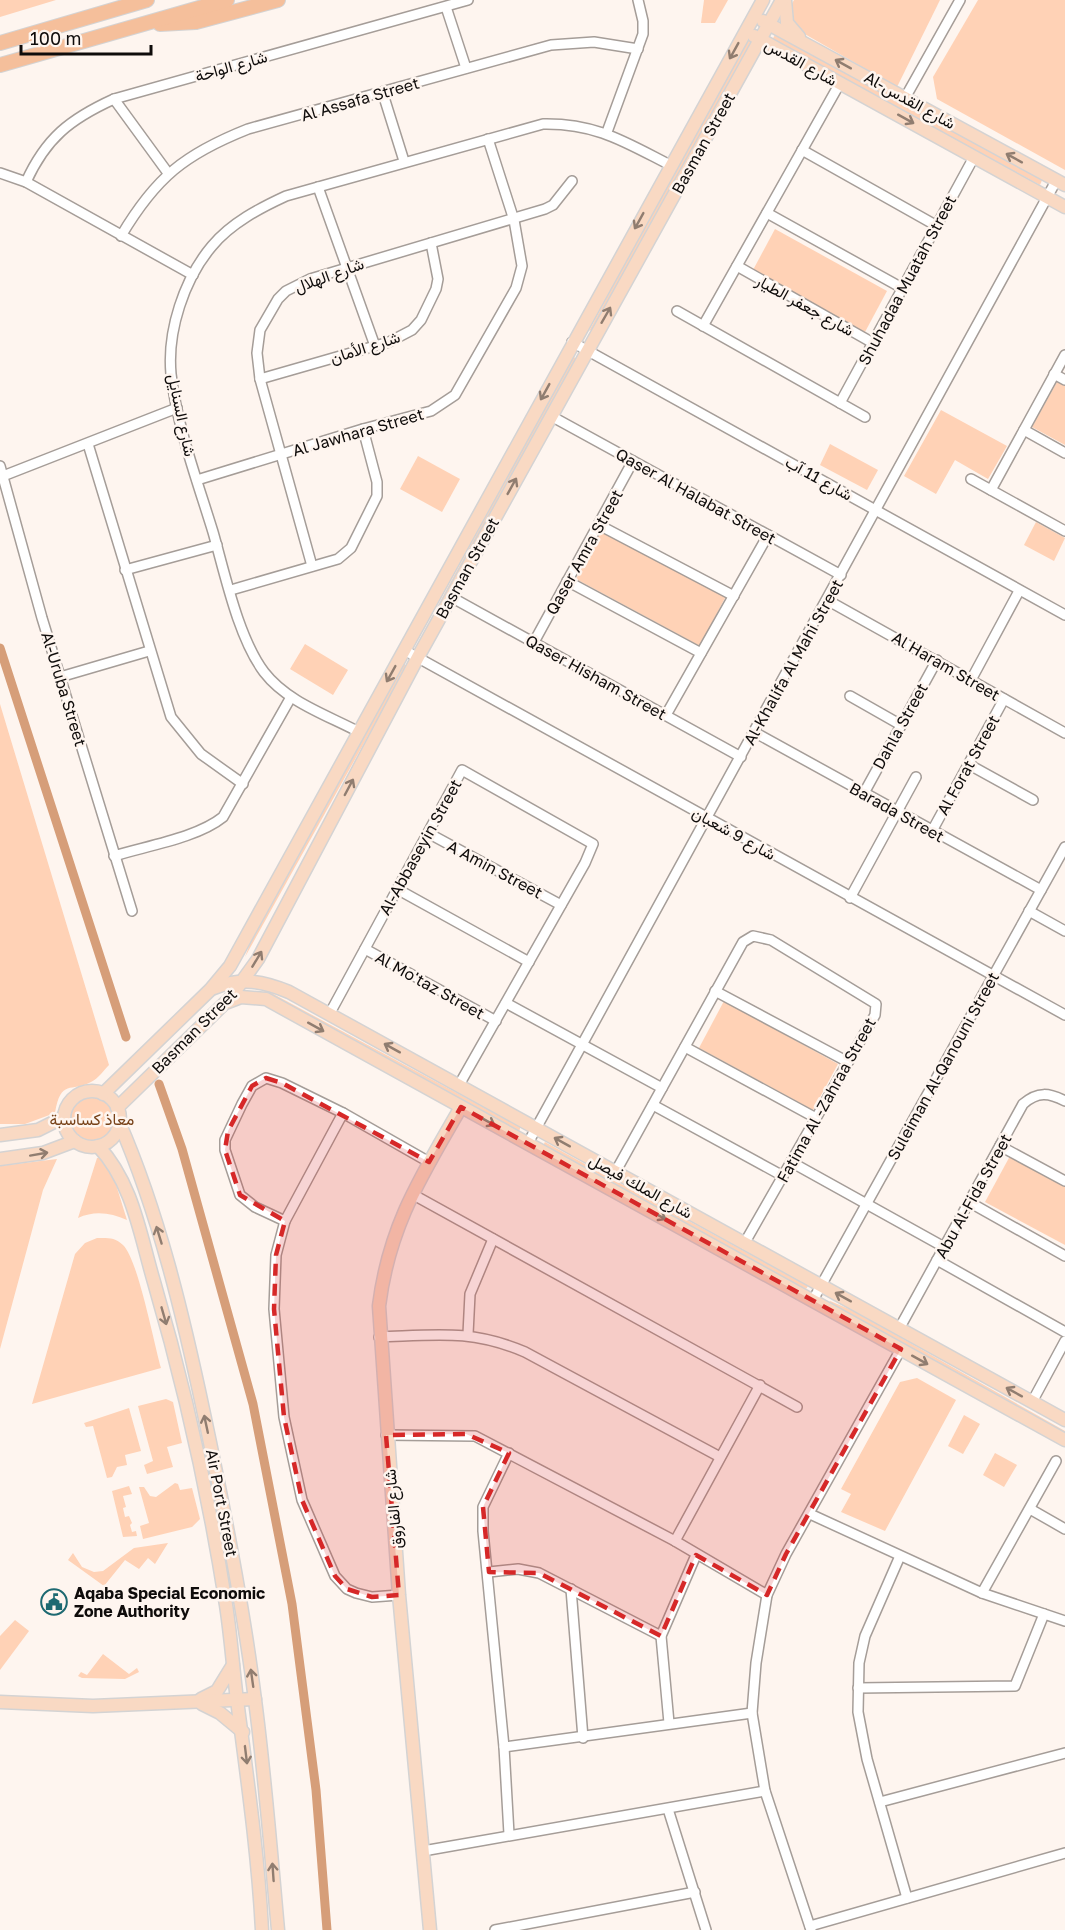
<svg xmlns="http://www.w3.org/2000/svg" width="1065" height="1930" font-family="'Golos Text',Vazirmatn,sans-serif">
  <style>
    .green { fill: #ffd2b6 }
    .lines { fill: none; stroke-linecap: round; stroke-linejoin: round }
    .canal { stroke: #d69e79; stroke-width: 9 }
    .minor-casing { stroke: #a59d98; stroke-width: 12 }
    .major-casing { stroke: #d4d3d3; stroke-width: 15 }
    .highway-casing { stroke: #d4d3d3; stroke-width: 16 }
    .minor { stroke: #fff; stroke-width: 9 }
    .major { stroke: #f9d9c3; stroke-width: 12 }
    .highway { stroke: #f5bf9b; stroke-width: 14 }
    .oneway { stroke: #907d70 }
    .marked { fill: #d62828; fill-opacity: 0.2; stroke: #d62828; stroke-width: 4.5; stroke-dasharray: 12 8; stroke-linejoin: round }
    .labels { text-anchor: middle; stroke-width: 5; stroke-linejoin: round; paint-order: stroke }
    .street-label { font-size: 16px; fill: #0f0c0b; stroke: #fef5ef }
    .park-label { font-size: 16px; fill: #774219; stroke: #fef5ef }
    .poi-label { font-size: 16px; font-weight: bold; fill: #0f0c0b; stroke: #fef5ef; text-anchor: start }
  </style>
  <rect width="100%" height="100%" fill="#fef5ef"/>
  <!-- green -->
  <g class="green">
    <path d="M0 0H56L0 17Z"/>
    <path d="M704 0H728L715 23H701Z"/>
    <path d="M794 0H940L897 87 803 33 795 23 790 7Z"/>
    <path d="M978 0H1065V170L937 99 933 77Z"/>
    <path d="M776 33 1043 178 1040 185 772 40Z"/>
    <path d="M754 37 593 329 589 331 743 44Z"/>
    <path d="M775 229 887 291 865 332 753 270Z"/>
    <path d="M573 356 576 359 417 644Z"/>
    <path d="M1057 382 1065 386V445L1032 427Z"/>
    <path d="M941 410 1007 446 988 479 955 460 936 494 904 476Z"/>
    <path d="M830 444 878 470 867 490 820 465Z"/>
    <path d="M418 456 460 479 442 512 400 489Z"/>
    <path d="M1036 522 1065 538 1054 561 1024 545Z"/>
    <path d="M602 529 726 596 700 646 576 579Z"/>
    <path d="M305 644 348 670 333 695 290 669Z"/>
    <path d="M404 663 406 666 402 675 245 957 251 941Z"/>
    <path d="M0 704 109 1065C104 1070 98 1079 91 1082 71 1093 61 1078 55 1113L25 1124H0Z"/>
    <path d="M251 982 520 1127V1129L519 1131 256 987Z"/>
    <path d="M724 1001 838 1064 813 1110 699 1048Z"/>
    <circle cx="92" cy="1119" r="24"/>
    <path d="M545 1142 808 1286 806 1289 542 1147Z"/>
    <path d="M1010 1156 1065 1186V1245L985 1202Z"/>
    <path d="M101 1157 109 1162 127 1220C111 1213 95 1210 78 1218L97 1158Z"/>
    <path d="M57 1159 43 1190 0 1349V1166Z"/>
    <path d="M97 1238C107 1238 115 1237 123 1245 138 1259 154 1344 161 1368L32 1404 75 1254 85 1243Z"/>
    <path d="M830 1301 854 1311 1065 1431V1434L829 1304Z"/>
    <path d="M917 1378 956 1400 885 1531 841 1512 851 1494 841 1489 900 1382Z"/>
    <path d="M166 1399 173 1402 182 1443 167 1447 173 1467 147 1474 144 1465 153 1461 138 1406Z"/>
    <path d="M129 1408 141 1451 125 1455 127 1465 117 1467 112 1477 107 1478 93 1426 86 1427 84 1423Z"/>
    <path d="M964 1415 980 1424 963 1454 948 1446Z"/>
    <path d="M995 1453 1017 1465 1004 1487 983 1475Z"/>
    <path d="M175 1483 178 1484 180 1490 192 1488 200 1519 192 1527 143 1539 140 1526 149 1523 139 1487H144L150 1496 156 1497Z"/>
    <path d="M129 1486 132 1494 123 1496 126 1507 123 1508 125 1517 129 1516 132 1523 130 1525 132 1532 136 1531 137 1536 123 1537 112 1491Z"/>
    <path d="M168 1543 155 1564 148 1558 139 1569 125 1560 104 1586 68 1560 73 1553 82 1567 94 1572 103 1571 134 1548Z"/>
    <path d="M15 1620 29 1631 0 1670V1636Z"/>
    <path d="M103 1654 129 1674 137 1668 139 1672 125 1679 82 1678 78 1676 81 1672 87 1675Z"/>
  </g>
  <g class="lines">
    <!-- canal -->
    <g class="canal">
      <path d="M0 648 126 1037"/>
      <path d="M159 1084 182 1149 253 1404 292 1604 316 1790 327 1930"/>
    </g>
    <!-- minor casing -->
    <g class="minor-casing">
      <g id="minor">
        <path d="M446 7 466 68"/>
        <path d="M383 94 404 161"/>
        <path d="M905 98 960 0"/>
        <path d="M114 99 168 173"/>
        <path d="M607 132 643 34V21L638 0"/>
        <path d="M802 150 937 226"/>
        <path d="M0 173 26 182 193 275"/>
        <path d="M26 182C46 138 70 119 114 99L468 0"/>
        <path d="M318 187 375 346"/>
        <path d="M767 213 902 288"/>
        <path d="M121 236C156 177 185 154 248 129L551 45 594 42 638 49"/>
        <path d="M737 266 873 343"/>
        <path d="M677 311 865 417"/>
        <path d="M703 326 840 83"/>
        <path d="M572 342 1065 615"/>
        <path d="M1054 374 1065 380"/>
        <path d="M260 379 389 342 412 330 421 320 436 289 438 279 431 243"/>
        <path d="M840 403 974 157"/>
        <path d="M551 416 841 575"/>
        <path d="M1024 430 1065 453"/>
        <path d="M88 444 171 717 201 754 243 784"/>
        <path d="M0 466 42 618 132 911"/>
        <path d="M3 476 177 408"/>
        <path d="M971 479 1065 531"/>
        <path d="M197 480 363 429 431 411 455 395 516 288 522 266 514 220 488 139"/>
        <path d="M991 490 1065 355"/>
        <path d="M599 525 734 596"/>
        <path d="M312 566 260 379 257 353 260 330 278 299 286 291 310 279 545 209 553 205 572 181"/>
        <path d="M125 570 217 545"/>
        <path d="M567 581 701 653"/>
        <path d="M231 590 338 559 351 548 377 496V482L363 429"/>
        <path d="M451 597 741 757"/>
        <path d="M827 600 1065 733"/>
        <path d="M534 642 633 461"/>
        <path d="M404 650 1065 1015"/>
        <path d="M60 677 149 651"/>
        <path d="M971 680 1019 591"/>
        <path d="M850 696 901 725"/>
        <path d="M666 715 768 535"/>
        <path d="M359 732C327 715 287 702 264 672 238 637 225 574 213 532 197 480 177 427 171 374 167 331 184 279 212 246 231 223 260 208 286 196L543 124C596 123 625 142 670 165"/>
        <path d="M754 732 1041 890"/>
        <path d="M968 764 1033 800"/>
        <path d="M864 793 937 660"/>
        <path d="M932 831 1004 699"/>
        <path d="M428 833 561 905"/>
        <path d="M114 856C146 846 197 838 223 817L291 697"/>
        <path d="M397 889 529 962"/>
        <path d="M850 898 916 777"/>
        <path d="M1029 911 1065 931"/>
        <path d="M365 949 496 1021"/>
        <path d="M715 991 848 1062"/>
        <path d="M506 1003 662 1088"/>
        <path d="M330 1013 462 770 593 844 585 863 459 1085"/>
        <path d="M685 1047 816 1118"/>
        <path d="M653 1105 783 1176"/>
        <path d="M528 1143 1056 181"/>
        <path d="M1000 1146 1065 1181"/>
        <path d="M791 1162 944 1247"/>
        <path d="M616 1171 743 942 753 936 771 940 876 1004 875 1015 744 1244"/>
        <path d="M412 1194 797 1407"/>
        <path d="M969 1202 1065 1256"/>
        <path d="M285 1221 255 1207 240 1195 225 1150V1140L242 1104 252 1086 266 1078 282 1083 343 1113"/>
        <path d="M937 1260 1065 1332"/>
        <path d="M813 1300 1065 847"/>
        <path d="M899 1329 1023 1104C1038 1091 1049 1093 1065 1101"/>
        <path d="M468 1334 470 1294 493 1239"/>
        <path d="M379 1337C436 1335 471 1329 525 1352L720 1457"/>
        <path d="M1032 1402 1065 1341"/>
        <path d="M386 1435 475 1436 675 1541 767 1595"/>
        <path d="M1030 1509 1065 1529"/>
        <path d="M810 1514 982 1593 1065 1621"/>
        <path d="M675 1541 760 1385"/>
        <path d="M900 1556 865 1636 859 1663 858 1712 867 1759 907 1898"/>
        <path d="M489 1572 518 1569 539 1573 661 1636"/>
        <path d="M571 1589 583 1738"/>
        <path d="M982 1593 1056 1461"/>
        <path d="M399 1595 372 1597 356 1593 347 1589 335 1576 302 1500 284 1417 274 1309 276 1255 285 1221 343 1113 429 1162"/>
        <path d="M858 1688 1015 1686 1044 1614"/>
        <path d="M669 1723 661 1636 696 1555"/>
        <path d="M504 1747 752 1713"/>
        <path d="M880 1802 1065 1753"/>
        <path d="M668 1809 706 1930"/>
        <path d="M509 1834 504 1747 483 1531V1507L509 1453"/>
        <path d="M423 1851 765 1791"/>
        <path d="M810 1926 1065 1853"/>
        <path d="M495 1930 695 1892"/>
        <path d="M811 1930 765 1791 752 1713 756 1663 767 1595 786 1554 901 1349"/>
      </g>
    </g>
    <!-- major casing -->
    <g class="major-casing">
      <g id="major">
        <path d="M785 0 787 23 799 37"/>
        <path d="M763 21 1065 185"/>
        <path d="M754 36 1065 207"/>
        <path d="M214 988C241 977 263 981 289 992L1065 1420"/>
        <path d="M228 1002 241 997 266 999 1065 1440"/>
        <circle cx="92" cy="1119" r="28"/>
        <path d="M103 1094 210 990 230 966 763 0"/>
        <path d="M117 1108 230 998 258 959 418 657 782 0"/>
        <path d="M119 1122C159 1214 183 1315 204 1414 224 1508 243 1603 255 1700 265 1776 271 1853 278 1930"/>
        <path d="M0 1135 38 1130 64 1117"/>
        <path d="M98 1146C133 1183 140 1235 154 1282 185 1388 209 1497 226 1605 231 1637 233 1669 237 1700 247 1777 258 1853 262 1930"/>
        <path d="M0 1159 43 1153 75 1141"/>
        <path d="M201 1699 217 1691 233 1665"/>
        <path d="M0 1702 93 1706 255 1699"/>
        <path d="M202 1704 220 1713 243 1732"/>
        <path d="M430 1930 399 1595 379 1306C389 1225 422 1175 461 1107"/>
      </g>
    </g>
    <!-- highway casing -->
    <g class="highway-casing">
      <g id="highway">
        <path d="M160 24 196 22 278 0"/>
        <path d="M0 43 147 0"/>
        <path d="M0 65 227 0"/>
      </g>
    </g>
    <!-- minor -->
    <use href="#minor" class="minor"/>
    <!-- major -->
    <use href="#major" class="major"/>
    <!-- highway -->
    <use href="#highway" class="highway"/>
  </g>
  <!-- one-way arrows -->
  <defs><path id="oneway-shaft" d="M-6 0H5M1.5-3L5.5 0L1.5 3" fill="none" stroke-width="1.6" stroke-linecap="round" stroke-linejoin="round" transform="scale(1.5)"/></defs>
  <g class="oneway">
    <use href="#oneway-shaft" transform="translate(734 51) rotate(119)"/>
    <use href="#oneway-shaft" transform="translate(843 64) rotate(-151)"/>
    <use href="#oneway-shaft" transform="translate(906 119) rotate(29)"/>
    <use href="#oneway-shaft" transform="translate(1014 158) rotate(-151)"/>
    <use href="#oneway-shaft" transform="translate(639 221) rotate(119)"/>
    <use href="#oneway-shaft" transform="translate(606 315) rotate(-60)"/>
    <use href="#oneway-shaft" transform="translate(545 392) rotate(119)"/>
    <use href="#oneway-shaft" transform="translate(512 486) rotate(-61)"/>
    <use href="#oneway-shaft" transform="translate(391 674) rotate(119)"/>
    <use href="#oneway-shaft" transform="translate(349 787) rotate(-62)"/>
    <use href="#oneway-shaft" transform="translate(257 959) rotate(-59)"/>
    <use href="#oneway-shaft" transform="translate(316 1027) rotate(29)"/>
    <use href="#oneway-shaft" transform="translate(392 1048) rotate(-151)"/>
    <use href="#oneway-shaft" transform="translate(487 1121) rotate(29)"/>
    <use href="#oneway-shaft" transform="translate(562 1142) rotate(-151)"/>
    <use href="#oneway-shaft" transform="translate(39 1154) rotate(-10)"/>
    <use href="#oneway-shaft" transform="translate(658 1215) rotate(29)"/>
    <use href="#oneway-shaft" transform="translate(159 1235) rotate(-107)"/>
    <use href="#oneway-shaft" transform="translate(843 1297) rotate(-151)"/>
    <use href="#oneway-shaft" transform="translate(164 1316) rotate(74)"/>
    <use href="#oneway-shaft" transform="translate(920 1360) rotate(29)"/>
    <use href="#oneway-shaft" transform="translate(1014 1392) rotate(-151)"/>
    <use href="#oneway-shaft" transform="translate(206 1424) rotate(-102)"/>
    <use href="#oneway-shaft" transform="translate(252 1678) rotate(-98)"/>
    <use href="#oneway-shaft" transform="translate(246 1755) rotate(83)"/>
    <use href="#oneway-shaft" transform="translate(273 1872) rotate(-94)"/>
  </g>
  <!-- marked area -->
  <path class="marked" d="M266 1078 282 1083 429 1162 461 1107 901 1349 786 1554 767 1595 696 1555 661 1636 539 1573 489 1572 483 1507 509 1453 466 1434 386 1435 399 1595 372 1597 347 1589 335 1576 302 1500 284 1417 274 1309 276 1255 285 1221 240 1195 225 1150 228 1131 252 1086Z"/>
  <!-- icons -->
  <defs>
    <g id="civic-ring" transform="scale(1.35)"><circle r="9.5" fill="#fef5ef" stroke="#1d6971" stroke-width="1.5"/><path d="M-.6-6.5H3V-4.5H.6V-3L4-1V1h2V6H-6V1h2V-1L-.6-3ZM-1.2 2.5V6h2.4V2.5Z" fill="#1d6971"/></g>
  </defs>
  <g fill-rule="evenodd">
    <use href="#civic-ring" x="54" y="1602"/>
  </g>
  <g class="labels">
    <!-- street labels -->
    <g class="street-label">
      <text transform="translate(801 62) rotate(29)" y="6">شارع القدس</text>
      <text transform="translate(231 66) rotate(-16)" y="6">شارع الواحة</text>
      <text transform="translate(360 99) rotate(-16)" y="6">Al Assafa Street</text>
      <text transform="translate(910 100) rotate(29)" y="6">Al-شارع القدس</text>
      <text transform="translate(703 143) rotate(-61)" y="6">Basman Street</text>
      <text transform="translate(329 275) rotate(-20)" y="6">شارع الهلال</text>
      <text transform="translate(907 280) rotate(-62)" y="6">Shuhadaa Muatah Street</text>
      <text transform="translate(805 305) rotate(29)" y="6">شارع جعفر الطيار</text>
      <text transform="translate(365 347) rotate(-18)" y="6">شارع الأمان</text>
      <text transform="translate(182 415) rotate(78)" y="6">شارع السنايل</text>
      <text transform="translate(358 432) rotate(-16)" y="6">Al Jawhara Street</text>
      <text transform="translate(819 478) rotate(29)" y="6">شارع 11 آب</text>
      <text transform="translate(696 496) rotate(29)" y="6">Qaser Al Halabat Street</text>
      <text transform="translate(584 552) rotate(-61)" y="6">Qaser Amra Street</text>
      <text transform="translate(467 568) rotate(-61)" y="6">Basman Street</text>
      <text transform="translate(793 662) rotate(-61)" y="6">Al-Khalifa Al Mahi Street</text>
      <text transform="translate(946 666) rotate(30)" y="6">Al Haram Street</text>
      <text transform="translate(596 677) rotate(29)" y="6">Qaser Hisham Street</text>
      <text transform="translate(64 689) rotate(73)" y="6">Al-Uruba Street</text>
      <text transform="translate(900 726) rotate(-61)" y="6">Dahla Street</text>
      <text transform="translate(968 765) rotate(-61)" y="6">Al Forat Street</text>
      <text transform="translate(897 812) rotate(29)" y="6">Barada Street</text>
      <text transform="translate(734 833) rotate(29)" y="6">شارع 9 شعبان</text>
      <text transform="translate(420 847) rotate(-61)" y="6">Al-Abbaseyin Street</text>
      <text transform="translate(495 869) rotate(28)" y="6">A Amin Street</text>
      <text transform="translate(430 985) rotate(29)" y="6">Al Mo'taz Street</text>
      <text transform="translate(194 1031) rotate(-45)" y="6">Basman Street</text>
      <text transform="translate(943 1066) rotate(-61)" y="6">Suleiman Al-Qanouni Street</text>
      <text transform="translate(826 1100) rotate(-61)" y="6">Fatima Al -Zahraa Street</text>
      <text transform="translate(641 1186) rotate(29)" y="6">شارع الملك فيصل</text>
      <text transform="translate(973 1196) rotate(-61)" y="6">Abu Al-Fida Street</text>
      <text transform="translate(222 1503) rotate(79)" y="6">Air Port Street</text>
      <text transform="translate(393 1509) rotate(-95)" y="6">شارع الفاروق</text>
    </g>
    <!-- park labels -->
    <g class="park-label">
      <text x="92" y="1125">معاذ كساسبة</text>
    </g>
    <!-- poi labels -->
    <g class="poi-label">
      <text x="74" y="1599">Aqaba Special Economic<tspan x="74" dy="18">Zone Authority</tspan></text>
    </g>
  </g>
  <!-- scale -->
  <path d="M21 45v9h130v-9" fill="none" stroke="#0f0c0b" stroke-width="3"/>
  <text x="30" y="45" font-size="18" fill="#0f0c0b" stroke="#fef5ef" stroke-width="4.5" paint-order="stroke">100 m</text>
</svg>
